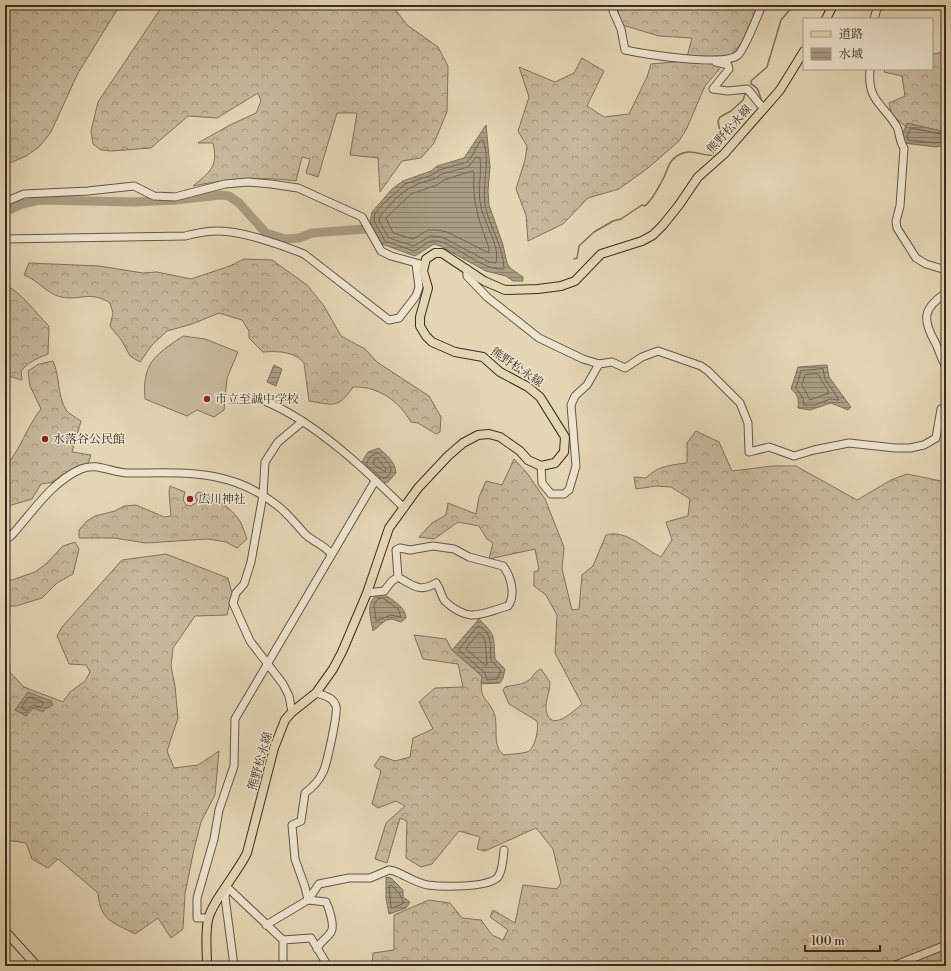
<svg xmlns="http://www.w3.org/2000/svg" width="951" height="971" font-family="'Libre Bodoni','Noto Serif JP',serif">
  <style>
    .forest { fill: url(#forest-crowns); stroke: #80725f }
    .pitch { fill: #c7b89b; stroke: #80725f }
    .water { fill: url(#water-rules); stroke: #7c705c }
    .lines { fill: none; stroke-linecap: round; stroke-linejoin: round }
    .shore { stroke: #716452; stroke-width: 1 }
    .stream { stroke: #7c705c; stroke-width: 1.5 }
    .river { stroke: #aa9c82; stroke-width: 9 }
    .minor-casing { stroke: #635747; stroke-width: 9 }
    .major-casing { stroke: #382d23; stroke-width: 10 }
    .minor { stroke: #ede4ce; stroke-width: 7 }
    .major { stroke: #e4d5b3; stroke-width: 8 }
    .poi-dot { fill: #8f2418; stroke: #ede4ce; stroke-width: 1.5 }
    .labels { text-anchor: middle; stroke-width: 3; stroke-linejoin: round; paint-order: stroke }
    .street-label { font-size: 12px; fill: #382d23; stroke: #ede4ce }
    .poi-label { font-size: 12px; fill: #382d23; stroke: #ede4ce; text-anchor: start }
  </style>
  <defs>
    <pattern id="forest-crowns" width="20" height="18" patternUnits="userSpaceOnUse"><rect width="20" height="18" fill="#c7b89b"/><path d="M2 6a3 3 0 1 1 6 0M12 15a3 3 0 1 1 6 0" fill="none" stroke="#a3967e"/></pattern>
    <pattern id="water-rules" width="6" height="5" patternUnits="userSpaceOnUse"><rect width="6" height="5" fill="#aa9c82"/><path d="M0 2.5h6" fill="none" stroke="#8b806a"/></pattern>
  </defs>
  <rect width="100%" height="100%" fill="#e4d5b3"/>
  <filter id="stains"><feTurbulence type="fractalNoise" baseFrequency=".005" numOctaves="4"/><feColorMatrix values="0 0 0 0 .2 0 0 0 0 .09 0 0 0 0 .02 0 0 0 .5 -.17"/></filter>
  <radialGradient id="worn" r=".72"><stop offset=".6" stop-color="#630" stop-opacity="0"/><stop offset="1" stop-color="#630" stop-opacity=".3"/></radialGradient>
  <!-- forest -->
  <g class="forest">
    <path d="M5 5H120L78 73 51 132 39 147 26 156 5 165Z"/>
    <path d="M163 5H392L407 25 438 47 448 66 447 112 434 143 421 158 402 161 380 192 378 158 350 155 357 113H337L318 177 306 173 310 159 302 157 296 181C261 176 228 179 193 186 211 171 218 167 213 143H198L230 125 256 113 261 101 258 93 217 118 188 116 151 148 111 151 101 150 93 144 91 131 98 102Z"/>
    <path d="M621 5H760L744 40 705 86 686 130 679 141 648 168 619 189 588 198 563 224 528 241 526 215 516 189 525 160 527 146 518 131 529 97 519 67 555 82 574 73 582 58 604 71 587 106 604 117 629 114 647 77 651 64 686 61 692 38 659 36 619 24 618 7Z"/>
    <path d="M946 52V136L905 126 892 115 889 103 905 96 902 76 884 72 885 69H932V54Z"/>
    <path d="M244 259 272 260 307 285 324 306 341 336 365 349 377 362 429 396 441 417 440 432 436 434 418 423 411 422C399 401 378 386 353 387 338 409 334 405 309 401L304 363C294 351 277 351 263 352L249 338V331L242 320 219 313 192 324 167 331 152 345 140 362 130 356 122 341 110 326 113 313 110 303C90 290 81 301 61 297 47 294 38 280 24 275L29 263 99 266 143 273 157 272 191 279 230 266Z"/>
    <path d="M5 285C22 292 35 313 49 326L48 354C38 358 28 362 21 371L22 380 5 375Z"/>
    <path d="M53 361C60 376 57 395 66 410 69 414 77 418 81 421L72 452 91 455 87 466 58 478 54 482 41 484 32 499 5 507V467C21 449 26 428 41 409L30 386 28 371 39 364Z"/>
    <path d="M696 431 719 442 732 471 772 466H796L857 500 891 480 907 474 946 482V966H372L373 953 394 950V915L429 900 450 903 462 918 481 920 492 935 503 940 508 930 490 917 493 910 515 923 523 885 557 889 561 883 553 849 536 828 485 851 477 849 480 837 459 831 432 864 421 867 406 858 407 821 400 818 387 863 375 859 386 823 405 806 396 801 378 808 372 804 381 771 374 766 381 756 395 761 410 757 413 738 433 729 419 702 435 688 463 687 458 664 423 659 414 635 446 639 452 650 482 676C478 702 490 698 495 716 498 728 492 747 504 755 511 754 520 754 527 752 535 750 539 728 537 721L509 704 503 690 505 687C513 685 523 685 529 680 534 676 535 671 541 669L550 682C550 691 545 702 546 710 550 734 574 711 582 704L555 653 557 615 546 595 534 586V572L539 570 535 549 489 559 493 543 487 539 479 526 458 522 434 539 419 537 432 523 446 515 448 503 476 514 479 497 486 481 502 485 514 459 527 473 545 499 564 547 562 569 572 610 579 609 582 575 593 566 606 535C626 529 644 549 661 557L672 540 666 522 688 516 690 499 671 487 656 486 636 489 634 477 646 478C657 466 671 465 687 463V443Z"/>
    <path d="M170 486 185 492 183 500 186 505 191 506 197 502 195 496 198 492C212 495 233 509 240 521 243 527 245 534 247 539L237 548 226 542 208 539 146 543 114 538H79V530L87 521 95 516 115 511 124 506 136 505 164 517 171 516 169 492Z"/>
    <path d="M75 542 79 549 73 574 57 583 42 598 16 606H5V579L12 580 35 572 46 564 63 546Z"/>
    <path d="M166 554 228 578 232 593 227 615 195 616 173 648 171 666 175 686 178 718 167 751 174 768 198 765 219 751 215 795 201 822 194 849 185 894 183 929 171 938 158 918 135 934C113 922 100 921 98 893L58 859 48 868 32 859 26 843 5 840V667L24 687 63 702 70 692 85 681 90 672 86 665 69 664 57 636 62 627 122 560Z"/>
  </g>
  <!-- pitch -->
  <path class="pitch" d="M183 336 205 339 238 352 227 378 224 410 214 417 197 410 187 416 145 399C142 363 155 355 183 336Z"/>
  <!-- water -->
  <g class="water">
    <path d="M907 123 946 132V145L936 147 904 143 903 133Z"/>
    <path d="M486 125 490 167 488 191 489 205 503 245 507 263 510 268 523 277V281H513L506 276 486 271 440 246 434 244 415 256 382 244 370 222 372 212 392 189 403 181 431 171 437 166 464 158Z"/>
    <path d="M274 365 282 369 276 386 267 382Z"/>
    <path d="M827 365 829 377 851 407 848 410 831 403 810 410 798 408C799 398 798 395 791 389L798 367Z"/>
    <path d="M379 448C387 456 395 461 396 473L388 482 382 483 360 465 368 452Z"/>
    <path d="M384 594C392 600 406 607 406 618L401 622 392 619 386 620 373 631C371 618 365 604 377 595Z"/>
    <path d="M479 619C497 637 493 635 495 659L505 669 503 678 500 683 481 684 482 676 452 650Z"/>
    <path d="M28 692 51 701 53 705 45 709 43 712 33 708 26 716 15 710Z"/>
    <path d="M386 877 391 878 403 890V897L410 902 406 908 389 914 386 898Z"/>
  </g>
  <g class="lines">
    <!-- shore -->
    <g class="shore">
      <path d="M946 135 911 128 907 136 908 140 936 143 946 141"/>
      <path d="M483 140C491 158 482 185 485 205 489 226 504 247 504 269 482 272 449 238 433 241 426 241 421 249 414 251L385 241 374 221 375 213 382 205 405 184 432 175 439 170 467 162 472 156 480 141Z"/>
      <path d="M477 157 480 158C482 175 477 191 481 207 485 225 500 245 496 263L489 262 442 237 430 236 414 246 389 238 379 221 380 216 398 196 408 189 420 183 434 179 442 174 468 167Z"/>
      <path d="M473 171 474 173C472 204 479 220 489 248V253L447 232 437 230H428L413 239 393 233 386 218 411 194 437 185 444 180Z"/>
      <path d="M823 369 825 379 839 400 830 399 815 405H804L803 398 796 388 801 371Z"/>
      <path d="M818 374 829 393 810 400 802 385 805 375Z"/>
      <path d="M378 453C384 458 391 463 391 472L386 478H382L366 464 371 456Z"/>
      <path d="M378 459 386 469 385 472 373 464 374 460Z"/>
      <path d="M383 598 398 609 401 617 391 615 376 621 374 604 378 599Z"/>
      <path d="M478 626C493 631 490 647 491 660L501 671 497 679 487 680 485 673 459 650Z"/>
      <path d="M478 634H481L485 640 487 664 486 666 466 649Z"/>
      <path d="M29 697 43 702V705L40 707 33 705 27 711 23 709 22 707Z"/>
      <path d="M391 885 399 893 404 903 393 908 391 907 389 887Z"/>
    </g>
    <!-- stream -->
    <g class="stream">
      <path d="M763 103C758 95 761 88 751 84V81L767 67 781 20 794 5"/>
      <path d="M574 259 577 258 579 246 594 232 613 221 621 219 642 205 645 206C653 199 657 190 662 181 669 169 667 159 683 153 694 149 704 157 714 155L721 137 718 121 720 117 731 111 743 100 746 91"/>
    </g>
    <!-- river -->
    <path class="river" d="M5 212 22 204 40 200 135 202 175 200 221 195 229 196 239 203 266 233 285 239 299 238 312 233 365 229"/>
    <!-- minor casing -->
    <g class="minor-casing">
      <g id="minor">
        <path d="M613 5V11L621 29 625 50C644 54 724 67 738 55 744 50 758 15 762 5"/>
        <path d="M874 19 878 5"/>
        <path d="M716 62 728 65 729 69 713 89 728 91 747 89C754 95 756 102 764 108"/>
        <path d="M870 69C867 102 883 103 897 127 900 133 899 141 904 148L900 206 896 221 897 228 916 258 926 264 946 270"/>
        <path d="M5 202 24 194 88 191 134 186 154 196 175 197 225 184 248 182 271 184 298 188 362 217 381 251 391 256 420 264"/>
        <path d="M5 239 185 236C196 233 207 231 219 231 242 231 282 245 304 254L389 320 399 318 416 296 419 287 416 264"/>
        <path d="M467 269V276L487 297 539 338 583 359 599 364 612 362 625 368 642 357 658 351 701 366 708 371 740 403 748 423 749 452 769 447 794 456 814 450 849 443 895 448H910L924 445 936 438 941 409 946 407"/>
        <path d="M946 293C923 308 922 319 935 342 939 350 941 359 946 367"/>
        <path d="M267 402C316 423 366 470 404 508"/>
        <path d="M541 466 542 483 551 494H564L569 490 576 466 571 405 575 396 587 385 599 364"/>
        <path d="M5 540 11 536C32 513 51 482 81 469 97 462 111 473 128 473 184 473 230 468 278 506 288 514 296 524 305 534 313 542 325 545 331 554"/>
        <path d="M367 593 384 591 392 581 398 577C412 585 420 593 436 583 441 589 441 598 446 602 470 624 482 613 508 606 516 595 511 576 503 566L469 557 454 549 433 546 410 550 400 548 396 550 398 577"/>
        <path d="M292 712 289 696 283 684 250 641 233 603 236 593 244 584 251 562 263 495 265 462 278 442 302 422"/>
        <path d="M227 887 283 940V966"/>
        <path d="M227 887 225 897 234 966"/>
        <path d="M308 900 305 887 295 859 292 825 301 821 305 793C313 787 319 781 323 772 327 764 338 713 336 706 333 697 323 695 316 693"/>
        <path d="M308 900 326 902C329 908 335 926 331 932 327 939 320 941 317 949"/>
        <path d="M208 918H197V898L214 839 219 810 234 766 235 719 375 481"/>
        <path d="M266 925 308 900 319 884 349 878H370L389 870 394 871C405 875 416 883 428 885 442 887 488 888 498 877 503 870 503 858 504 850"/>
        <path d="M283 940 311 938 328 966"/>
        <path d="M893 966 946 945"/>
      </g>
    </g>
    <!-- major casing -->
    <g class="major-casing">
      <g id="major">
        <path d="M826 19 833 5"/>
        <path d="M5 931 37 966"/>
        <path d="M207 966C207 951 205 935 208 920 211 903 238 872 247 853L274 748 285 720 292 712 316 693 333 669 342 652 367 593 389 528 418 488 448 456 463 443 478 435 489 434 500 437 520 451 528 460 541 466 555 463 564 452 565 437 540 397 528 387 500 372 483 357 455 352 432 342 426 336 420 326V317L428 288 423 271 426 259 435 253H442L484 281 505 290 538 289 561 286 575 281 601 254 642 241 653 235 663 225 679 205 698 177 724 154 780 90 804 51"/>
      </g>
    </g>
    <!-- minor -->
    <use href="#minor" class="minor"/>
    <!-- major -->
    <use href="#major" class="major"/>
  </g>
  <!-- markers -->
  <g class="poi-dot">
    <circle cx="207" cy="399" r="4"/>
    <circle cx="45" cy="439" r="4"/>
    <circle cx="190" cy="499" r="4"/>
  </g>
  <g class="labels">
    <!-- street labels -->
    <g class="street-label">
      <text transform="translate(729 129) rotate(-48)" y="4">熊野松永線</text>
      <text transform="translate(517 367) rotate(34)" y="4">熊野松永線</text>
      <text transform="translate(260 761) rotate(-74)" y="4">熊野松永線</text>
    </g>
    <!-- poi labels -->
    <g class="poi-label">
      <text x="215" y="403">市立至誠中学校</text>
      <text x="53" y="443">水落谷公民館</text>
      <text x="198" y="503">広川神社</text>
    </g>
  </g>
  <!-- margin -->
  <rect width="951" height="971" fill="none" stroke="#e4d5b3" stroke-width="20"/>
  <rect x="6" y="6" width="939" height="959" fill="none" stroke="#382d23" stroke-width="2"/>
  <rect x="10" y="10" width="931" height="951" fill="none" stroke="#382d23"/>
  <!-- legend -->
  <rect x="803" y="18" width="130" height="52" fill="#ede4ce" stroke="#a59b8a"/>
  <rect x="811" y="31" width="20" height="6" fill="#e4d5b3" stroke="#a59b8a"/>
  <text x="839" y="38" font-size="12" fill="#382d23">道路</text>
  <rect x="811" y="48" width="20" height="12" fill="url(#water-rules)" stroke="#a59b8a"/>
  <text x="839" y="58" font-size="12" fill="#382d23">水域</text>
  <!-- scale -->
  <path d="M805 945v6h75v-6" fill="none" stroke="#382d23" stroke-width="2"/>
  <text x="811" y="945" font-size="12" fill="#382d23" stroke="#ede4ce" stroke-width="3" paint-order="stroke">100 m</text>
  <rect width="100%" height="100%" filter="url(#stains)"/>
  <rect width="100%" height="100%" fill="url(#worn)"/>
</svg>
